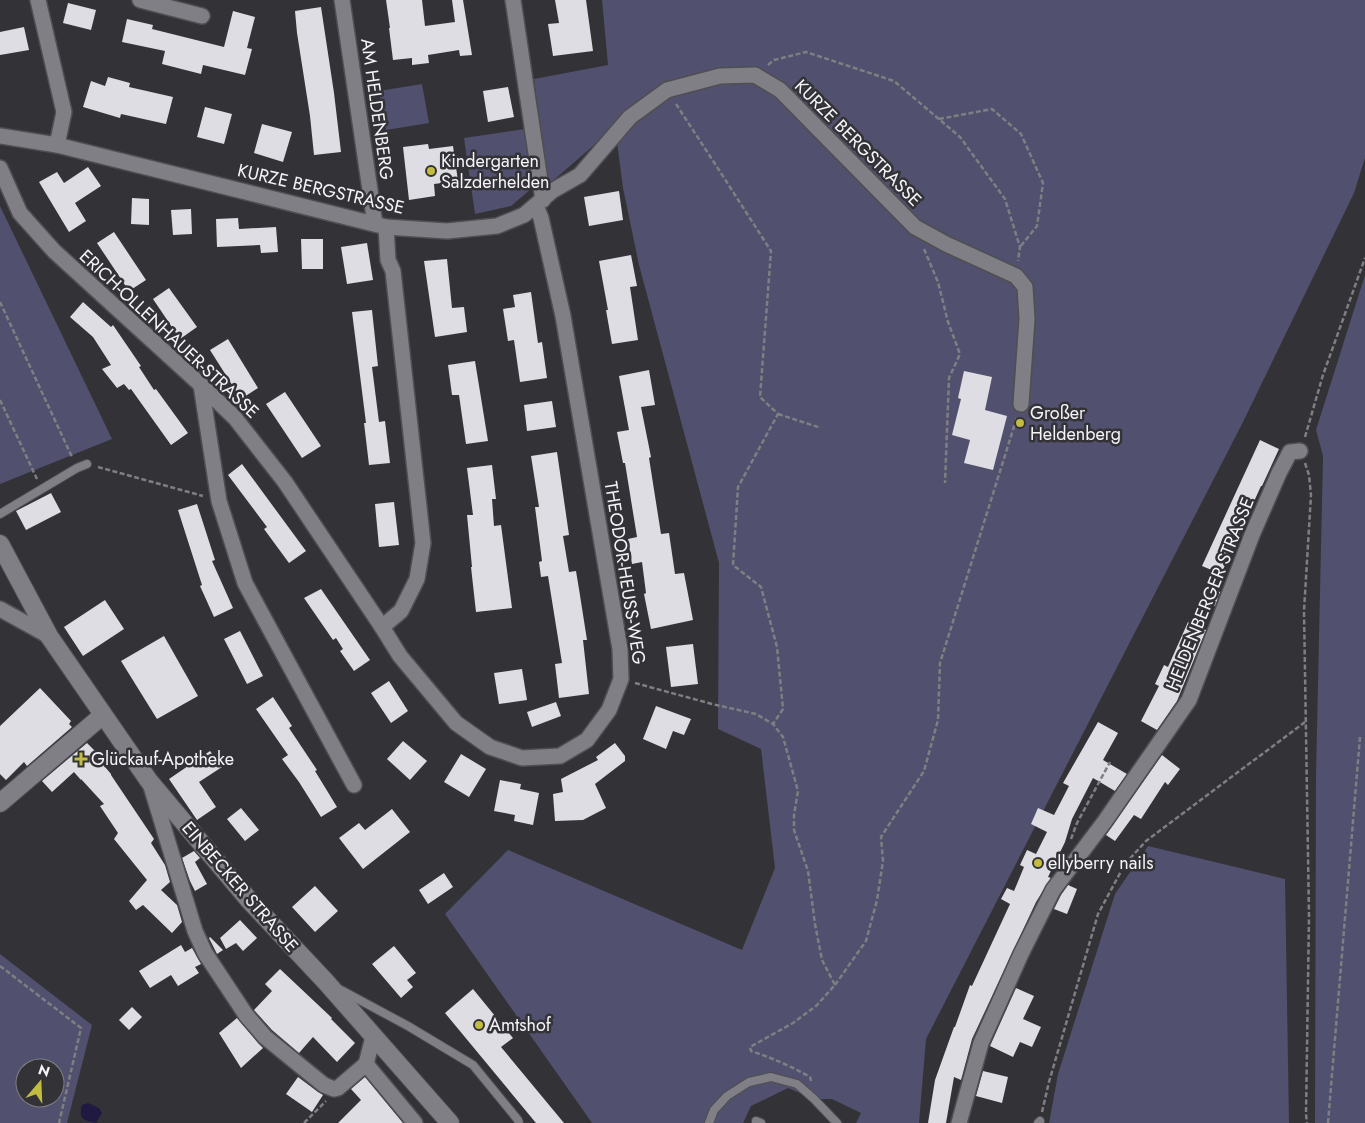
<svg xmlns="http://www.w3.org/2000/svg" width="1365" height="1123" font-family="Jost,sans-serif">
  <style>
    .green { fill: #51506e; fill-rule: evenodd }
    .water { fill: #201a42 }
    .building { fill: #dddde3 }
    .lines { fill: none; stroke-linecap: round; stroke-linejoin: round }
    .service-casing { stroke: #4f4f52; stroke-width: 10 }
    .minor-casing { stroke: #4f4f52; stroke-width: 18 }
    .tertiary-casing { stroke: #4f4f52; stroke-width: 20 }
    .path { stroke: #7f7f83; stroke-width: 2.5; stroke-dasharray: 5 2.5; stroke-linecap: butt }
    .service { stroke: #7f7f85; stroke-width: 8 }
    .minor { stroke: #7f7f85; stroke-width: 15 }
    .tertiary { stroke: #7f7f85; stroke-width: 18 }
    .poi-dot { fill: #c3bd3e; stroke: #323237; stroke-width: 2 }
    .labels { text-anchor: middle; stroke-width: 5; stroke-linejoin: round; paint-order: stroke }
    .street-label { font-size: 18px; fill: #f5f5f8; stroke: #323237 }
    .poi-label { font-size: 18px; fill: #f5f5f8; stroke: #323237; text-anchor: start }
  </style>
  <rect width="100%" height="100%" fill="#323237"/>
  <!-- green -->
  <g class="green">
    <path d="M602 0H1365V158L1354 193 1242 424 926 1039 919 1123H856L861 1113 832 1099H814L788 1088 751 1106 743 1123H592L445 914 508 850 742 950 775 868 761 749 718 729 719 563 639 265 623 188 615 127 548 185 534 79 608 65Z"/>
    <path d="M422 84 429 123 386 130 379 91Z"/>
    <path d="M525 129 531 189 511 206 475 214 464 138Z"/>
    <path d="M0 206 112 439 0 484Z"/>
    <path d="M1365 275V1123H1315L1316 775 1323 456 1316 430Z"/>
    <path d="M1148 846 1285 879 1289 1123H1049L1058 1074 1115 894Z"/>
    <path d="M0 954 92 1025 67 1123H0ZM25 1068H55V1098H25Z"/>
  </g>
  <!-- water -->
  <path class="water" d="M88 1103 99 1108 102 1113 96 1123C84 1121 78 1119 82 1105Z"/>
  <!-- building -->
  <g class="building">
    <path d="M386 0H422L425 26 455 22 452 0H463L472 55 460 56 459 50 428 55 429 63 412 65V58L393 60 389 28H390Z"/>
    <path d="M555 0H586L593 51 553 56 548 24 559 23Z"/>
    <path d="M68 3 96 10 91 30 63 23Z"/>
    <path d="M321 7 334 93 341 152 314 155 310 116 297 33 295 11Z"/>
    <path d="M233 11 255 17 247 48 252 49 245 75 203 65 201 74 162 64 165 51 122 42 127 19 153 25 152 29 224 47Z"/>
    <path d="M24 27 29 50 0 55V32Z"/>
    <path d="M108 77 130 83 129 87 173 97 166 124 121 114 120 118 83 107 91 81 105 86Z"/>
    <path d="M508 87 514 117 488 122 483 91Z"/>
    <path d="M205 107 232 114 224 144 197 137Z"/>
    <path d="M262 124 292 132 283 162 254 153Z"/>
    <path d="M428 144 429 149 453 146 458 181 434 184 435 196 409 200 403 147Z"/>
    <path d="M88 167 101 186 75 203 86 221 69 232 39 182 57 172 64 183Z"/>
    <path d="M619 191 623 220 589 226 584 197Z"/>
    <path d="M132 198 149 199V225L131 224Z"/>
    <path d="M191 209 192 234 173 235 171 210Z"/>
    <path d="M238 218 239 229 276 227 278 252 261 253 260 245 217 247 216 219Z"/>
    <path d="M114 232 146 280 129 291 97 243Z"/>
    <path d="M301 239H323V269H302Z"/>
    <path d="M367 243 373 280 347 284 341 247Z"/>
    <path d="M631 255 637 286 630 287 638 340 612 344 606 310H608L599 261Z"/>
    <path d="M447 259 452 308 464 307 467 332 435 337 424 261Z"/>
    <path d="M169 288 197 327 180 339 153 299Z"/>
    <path d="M531 292 538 343 542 342 547 378 520 382 514 340 508 341 503 309 515 307 513 295Z"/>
    <path d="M83 302 111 327 113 325 141 366 139 367 154 390 156 389 188 433 171 445 131 389 129 390 124 384 117 388 102 369 111 365 93 337 70 317Z"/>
    <path d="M372 310 378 366 372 367 379 422 385 421 390 463 369 465 364 423H366L352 312Z"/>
    <path d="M228 339 258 388 241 399 210 350Z"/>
    <path d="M475 361 488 441 466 444 459 395H452L448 365Z"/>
    <path d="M649 370 655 405 641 407 651 457 649 458 661 534 669 533 675 574 684 573 693 620 651 629 644 594 646 593 642 562 632 564 628 539 637 537 625 463H623L617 432 629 430 619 376Z"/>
    <path d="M964 371 992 377 985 410 1007 416 993 470 964 463 970 440 952 435 961 399 958 398Z"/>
    <path d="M285 392 321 446 302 458 266 404Z"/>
    <path d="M552 401 556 427 527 431 524 405Z"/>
    <path d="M1260 440 1279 449 1262 486H1261L1221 574 1202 566Z"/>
    <path d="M557 452 569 535 563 536 569 572 576 571 579 589 587 640H583L589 694 559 698 555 664 562 663 548 576 541 577 539 562 542 561 535 507H539L531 456Z"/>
    <path d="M242 464 306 551 289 563 264 529 267 527 228 475Z"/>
    <path d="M492 465 496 499H492L494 526 501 525 512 608 476 612 471 567H472L467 515H473L467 468Z"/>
    <path d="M51 493 61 512 26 530 16 511Z"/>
    <path d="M394 502 399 545 379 547 375 504Z"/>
    <path d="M197 504 215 560 212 561 233 608 214 617 200 586 202 585 178 510Z"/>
    <path d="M1207 587 1220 592 1215 606 1201 600Z"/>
    <path d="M321 589 370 660 354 671 340 651 343 649 336 638 333 640 304 598Z"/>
    <path d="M105 600 124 629 83 656 64 627Z"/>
    <path d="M1188 622 1206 630 1177 701 1157 730 1141 721 1159 686 1155 684 1164 665 1168 667Z"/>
    <path d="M240 631 263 676 247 684 224 639Z"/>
    <path d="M164 636 198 696 157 719 121 661Z"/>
    <path d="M693 644 698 684 671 687 666 647Z"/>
    <path d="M522 669 527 700 499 704 494 673Z"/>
    <path d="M389 681 408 711 391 723 371 693Z"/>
    <path d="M40 688 71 721 69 724 72 727 27 766 24 762 6 780 0 774V726Z"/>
    <path d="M273 697 292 726 289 728 317 770 315 771 337 807 321 817 299 782 282 759 288 755 256 709Z"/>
    <path d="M556 702 561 716 532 727 527 712Z"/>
    <path d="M656 706 691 719 684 735 673 731 666 749 643 739Z"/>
    <path d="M1098 722 1118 733 1103 760 1127 774 1115 791 1093 778 1072 819 1065 842 1048 877 1051 878 1036 902 972 1039 961 1080 954 1077 946 1123H928L935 1080 954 1027H955L970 985 972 986 1010 904 1001 899 1007 888 1014 891 1024 867 1020 865 1027 850 1036 854 1047 832 1031 824 1038 808 1054 815 1069 786 1063 783Z"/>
    <path d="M403 741 427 761 410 780 387 759Z"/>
    <path d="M87 743 103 759 100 761 111 774V775L154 839 151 843 165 865 170 882 161 890 177 905 182 922 172 933 143 905 136 910 129 901 147 880 114 839 118 833 100 806 104 804 81 779V780L74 772 52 792 42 781Z"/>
    <path d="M615 743 625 756V761L595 784 606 808 583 820 555 821 553 794 563 792 561 779 598 760 596 757Z"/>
    <path d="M210 751 222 767 199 782 216 807 197 820 169 779Z"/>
    <path d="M461 754 486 769 469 797 444 782Z"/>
    <path d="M1162 755 1180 769 1168 785 1165 782 1141 819 1134 815 1115 841 1106 835Z"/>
    <path d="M500 780 521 784 520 789 539 793 533 825 514 821 515 815 494 811Z"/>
    <path d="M241 808 259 830 245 841 227 819Z"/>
    <path d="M392 809 410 832 363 869 339 838 359 823 365 830Z"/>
    <path d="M194 851 200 858 195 862 207 884 195 891 190 881 182 858Z"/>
    <path d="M444 873 453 887 428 904 419 890Z"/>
    <path d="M1068 885 1077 889 1067 914 1054 909 1061 895Z"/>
    <path d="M315 886 338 911 315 932 292 907Z"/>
    <path d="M240 920 257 938 243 951 236 943 226 949 220 938Z"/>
    <path d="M210 937 223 950 217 954 209 938Z"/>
    <path d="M181 945 185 952 192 948 201 964 195 967 199 973 178 986 171 975 150 988 139 971Z"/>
    <path d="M394 946 416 973 407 980 413 987 401 998 372 964Z"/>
    <path d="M280 969 332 1018 331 1019 355 1043 337 1062 313 1037 299 1053 272 1030 254 1010 272 991 265 984Z"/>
    <path d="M1016 988 1034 996 1023 1019 1041 1027 1032 1047 1020 1042 1013 1057 990 1046Z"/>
    <path d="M473 989 513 1038 501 1047 564 1123H536L445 1013Z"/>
    <path d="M132 1007 142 1017 129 1030 119 1020Z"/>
    <path d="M237 1018 258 1043 263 1048 241 1068 219 1033Z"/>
    <path d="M983 1071 1008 1077 1002 1103 976 1096Z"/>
    <path d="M298 1077 318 1092 323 1095 312 1112 286 1094Z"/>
    <path d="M365 1077 403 1123H338L361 1100 351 1089Z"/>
  </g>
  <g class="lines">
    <!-- service casing -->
    <g class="service-casing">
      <g id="service">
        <path d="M0 514 77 468 87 464"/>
        <path d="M341 990 408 1026 473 1065 518 1120 519 1123"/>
        <path d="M709 1123 714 1110 727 1096 749 1082 771 1077 797 1084 814 1099 837 1123"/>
        <path d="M756 1123V1121L761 1123"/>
        <path d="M1038 1123 1040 1121"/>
      </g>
    </g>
    <!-- minor casing -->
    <g class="minor-casing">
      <g id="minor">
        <path d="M38 0 64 112 57 145"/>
        <path d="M140 0 202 16"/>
        <path d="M342 0 375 224"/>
        <path d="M513 0 543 200"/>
        <path d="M0 136 57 145 386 227 447 231 497 226 524 215 552 191 580 175 630 117 667 90 720 76 755 75 780 90 915 227 946 244 1016 276 1025 287 1027 319 1021 404"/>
        <path d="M0 168 20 213 54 251 201 385 235 418 285 482 382 627"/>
        <path d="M386 227 388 260 393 271 423 543 417 579 401 611 382 627 400 656 456 723 490 747 522 758 560 756 587 740 609 710 621 679 620 649 563 316 541 218 536 206"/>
        <path d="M201 385 219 501 245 583 354 785"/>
        <path d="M0 609 49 636"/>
        <path d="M150 783 195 931 205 953 246 1015 265 1037 324 1085 334 1089 338 1088 366 1064"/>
        <path d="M366 1064 415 1123"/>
        <path d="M366 1064 373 1037"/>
        <path d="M959 1123 981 1043 1021 954 1053 890 1105 821 1189 700 1252 535 1279 473 1290 452 1300 451"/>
      </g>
    </g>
    <!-- tertiary casing -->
    <g class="tertiary-casing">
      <g id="tertiary">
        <path d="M0 544 49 636 149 781 249 900 326 982 450 1123"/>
        <path d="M0 803 103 715"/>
      </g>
    </g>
    <!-- path -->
    <g class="path">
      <path d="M768 65 774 60 806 52 894 81 960 137 1005 199 1020 247 1018 261"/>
      <path d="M676 104 719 170 771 251 760 397 778 414 738 487 733 565 761 587 777 647 783 709 773 724"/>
      <path d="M939 119 992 109 1021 134 1043 183 1037 226 1020 247"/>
      <path d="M924 249 938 282 948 322 960 354 949 378 945 483"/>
      <path d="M0 302 72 457"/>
      <path d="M0 400 37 479"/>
      <path d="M778 414 821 428"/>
      <path d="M1305 437 1323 375 1365 258"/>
      <path d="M1305 463 1309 475 1311 495 1304 611 1309 916 1306 1114 1307 1123"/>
      <path d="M98 467 203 496"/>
      <path d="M635 683 712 704 756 714 773 724 783 737 798 791 794 815V830L808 871 815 924 822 960 835 985 816 1006 793 1023 750 1047 751 1051C772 1058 791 1066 810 1077L811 1081"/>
      <path d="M1071 839 1077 823 1110 762"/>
      <path d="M0 966 81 1028 59 1123"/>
      <path d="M835 985 866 941 877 900 883 861 881 837 924 771 938 720 940 663 1017 417"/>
      <path d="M1042 1112 1049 1082 1098 914 1125 864 1146 841 1305 722"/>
      <path d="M304 1123 326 1101"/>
      <path d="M1328 1123 1360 737"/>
    </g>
    <!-- service -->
    <use href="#service" class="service"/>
    <!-- minor -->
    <use href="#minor" class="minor"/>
    <!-- tertiary -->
    <use href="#tertiary" class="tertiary"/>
  </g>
  <!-- markers -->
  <g class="poi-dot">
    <circle cx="431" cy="171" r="5"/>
    <circle cx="1020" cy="423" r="5"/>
    <path d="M78.5 751.5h5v5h5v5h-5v5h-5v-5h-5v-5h5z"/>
    <circle cx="1038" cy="863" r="5"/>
    <circle cx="479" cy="1025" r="5"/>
  </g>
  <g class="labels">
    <!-- street labels -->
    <g class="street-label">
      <text transform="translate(377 109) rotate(82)" y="6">AM HELDENBERG</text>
      <text transform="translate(858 143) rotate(45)" y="6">KURZE BERGSTRASSE</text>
      <text transform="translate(321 189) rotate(13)" y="6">KURZE BERGSTRASSE</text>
      <text transform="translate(169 334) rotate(43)" y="6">ERICH-OLLENHAUER-STRASSE</text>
      <text transform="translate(625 573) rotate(81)" y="6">THEODOR-HEUSS-WEG</text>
      <text transform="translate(1210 594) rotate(-68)" y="6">HELDENBERGER STRASSE</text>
      <text transform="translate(240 887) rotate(49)" y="6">EINBECKER STRASSE</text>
    </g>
    <!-- poi labels -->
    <g class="poi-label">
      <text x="441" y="167">Kindergarten<tspan x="441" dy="21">Salzderhelden</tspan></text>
      <text x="1030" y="419">Großer<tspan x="1030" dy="21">Heldenberg</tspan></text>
      <text x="91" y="765">Glückauf-Apotheke</text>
      <text x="1048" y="869">ellyberry nails</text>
      <text x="489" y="1031">Amtshof</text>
    </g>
  </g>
  <!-- north arrow -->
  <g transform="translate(40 1083) rotate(19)"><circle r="24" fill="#323237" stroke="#808084"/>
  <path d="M0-4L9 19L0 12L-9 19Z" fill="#c3bd3e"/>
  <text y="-8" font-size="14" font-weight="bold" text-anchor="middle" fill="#f5f5f8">N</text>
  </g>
</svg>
